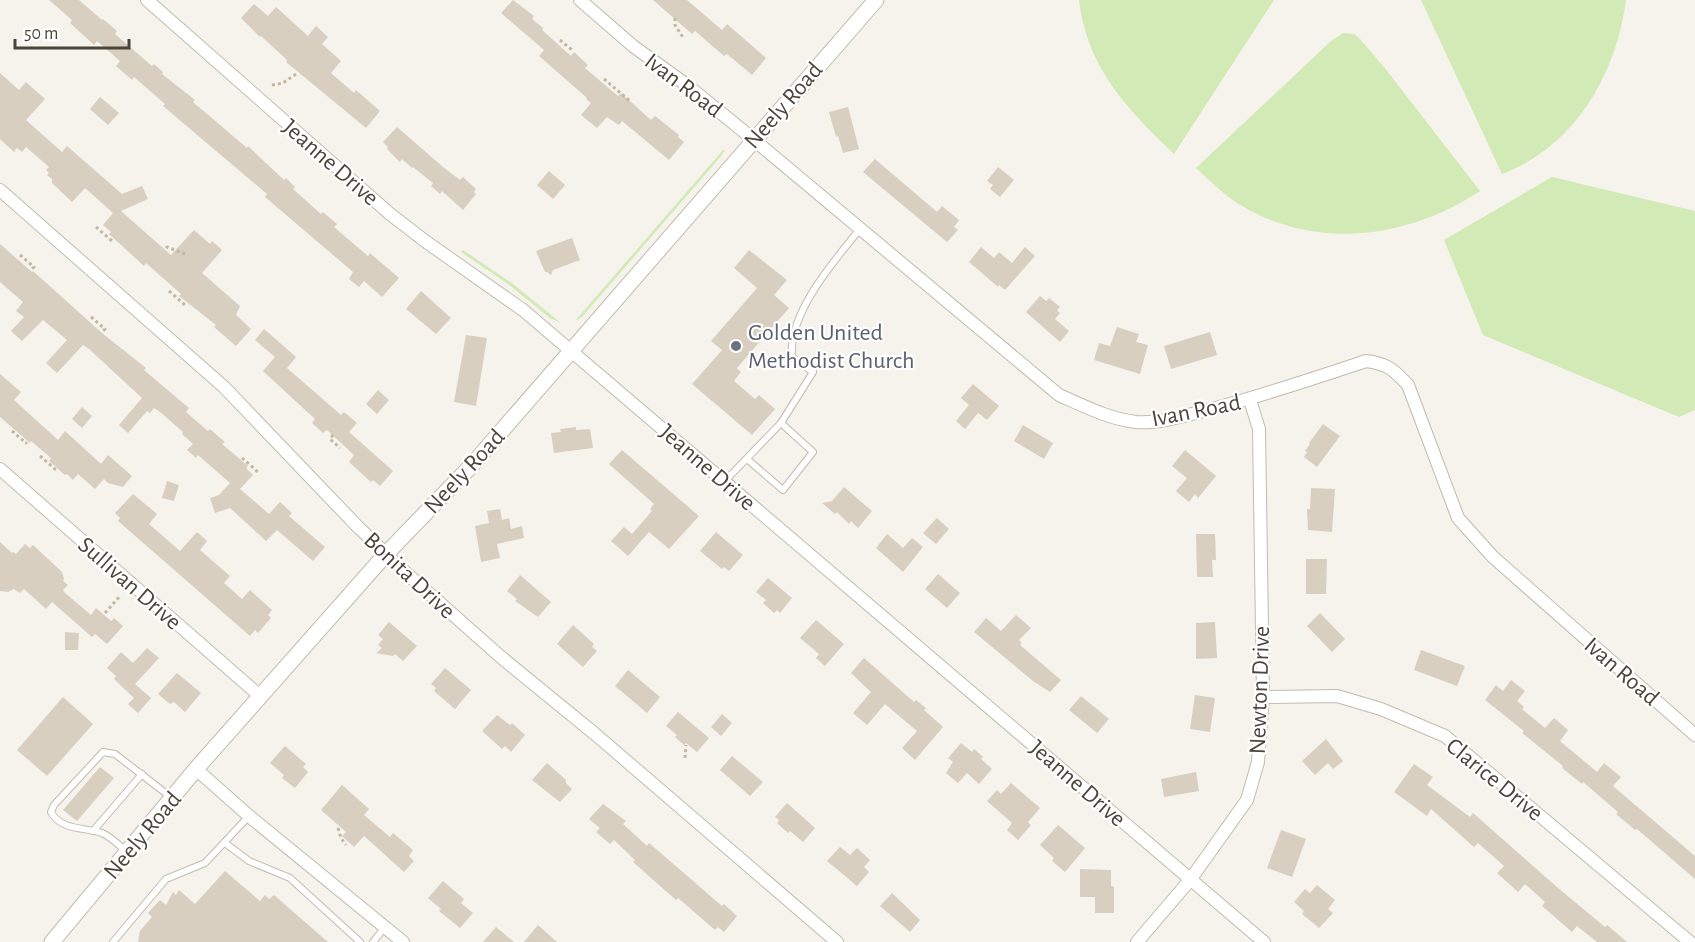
<svg xmlns="http://www.w3.org/2000/svg" width="1695" height="942" font-family="'Alegreya Sans',sans-serif">
  <style>
    .green { fill: #d2eab5 }
    .building { fill: #d8cfc1 }
    .lines { fill: none; stroke-linecap: round; stroke-linejoin: round }
    .service-casing { stroke: #c2bbae; stroke-width: 8 }
    .minor-casing { stroke: #c2bbae; stroke-width: 14 }
    .tertiary-casing { stroke: #c2bbae; stroke-width: 17 }
    .path { stroke: #c4b79f; stroke-width: 3; stroke-dasharray: 3 3; stroke-linecap: butt }
    .service { stroke: #fff; stroke-width: 6 }
    .minor { stroke: #fff; stroke-width: 12 }
    .tertiary { stroke: #fff; stroke-width: 15 }
    .worship-dot { fill: #6b7280; stroke: #fff; stroke-width: 2 }
    .labels { text-anchor: middle; stroke-width: 4.5; stroke-linejoin: round; paint-order: stroke }
    .street-label { font-size: 24px; fill: #4b4439; stroke: #fff }
    .worship-label { font-size: 24px; fill: #5b616d; stroke: #fff; text-anchor: start }
  </style>
  <rect width="100%" height="100%" fill="#f6f3ec"/>
  <!-- green -->
  <g class="green">
    <path d="M1079 0H1274L1174 154C1127 109 1087 68 1079 0Z"/>
    <path d="M1421 0H1626C1616 75 1575 146 1502 174Z"/>
    <path d="M1343 33 1354 34 1360 39 1384 67 1480 191C1409 238 1318 251 1242 206 1225 196 1210 181 1196 168L1331 41Z"/>
    <path d="M723 150H725L722 155 582 317 575 321Z"/>
    <path d="M1552 177 1695 211V410L1679 417 1483 335 1444 240Z"/>
    <path d="M463 250 513 284 561 323 550 318 508 284 461 252Z"/>
  </g>
  <!-- building -->
  <g class="building">
    <path d="M49 0H79L102 20 103 19 117 31 115 34 152 66 154 64 163 72 162 74 195 100 193 102 247 148 248 146 284 180 286 178 295 187 293 189 321 214 323 212 337 224 334 227 368 256 370 253 399 278 382 297 364 281 359 287 349 279 353 272 265 197 267 194 163 106 165 104 134 77 132 80 116 66 120 61 97 41 94 45 70 23 72 20Z"/>
    <path d="M513 0 534 16 532 19 543 28 542 30 571 56 574 52 588 65 585 68 618 96 621 93 651 120 655 116 679 135 678 137 684 142 669 160 622 121 619 125 607 117 597 128 581 115 591 103 587 100 586 97 539 56 544 50 501 13Z"/>
    <path d="M653 0H687L722 30 727 24 766 58 752 75 727 54 724 56 695 31 692 34Z"/>
    <path d="M254 4 268 16 276 7 308 36 316 26 328 37 322 44 341 61 331 73 354 93 356 90 380 111 366 128 286 62 287 60 261 36 260 37 241 18Z"/>
    <path d="M0 73 19 90 26 82 45 99 26 120 62 152 67 146 122 194 142 186 148 199 121 211 171 255 194 230 210 244 212 241 222 250 202 273 240 306 236 315 251 329 236 346 214 327 216 325 179 296 181 294 146 263 144 266 109 234 111 232 103 225 113 213 85 188 72 202 52 183V179L47 175 49 173 46 170 49 167 26 147 22 152 17 148 14 152 0 139Z"/>
    <path d="M100 97 119 113 108 125 90 109Z"/>
    <path d="M848 107 859 149 843 153 838 136 836 137 829 112Z"/>
    <path d="M397 127 443 167 460 180 463 177 476 189 474 192 476 194 463 210 442 191 440 194 431 186 433 183 413 167 412 168 402 159 400 162 387 149 388 147 383 142Z"/>
    <path d="M875 159 937 212 942 206 959 220 954 227 958 230 947 242 863 172Z"/>
    <path d="M998 167 1014 180 1000 197 990 189 993 185 987 181Z"/>
    <path d="M549 171 565 185 553 199 537 185Z"/>
    <path d="M572 238 580 260 553 270 551 275 547 272H545L536 251Z"/>
    <path d="M0 244 32 272 33 271 102 333 146 368 144 370 189 408 186 412 208 431 210 429 225 442 222 444 248 466 246 468 253 475 240 489 269 514 280 502 292 513 289 516 325 547 313 561 277 530 266 541 230 508 215 513 210 498 219 495 230 483 198 455 196 458 187 450 193 444 182 434 183 432 160 412 154 408 150 413 147 411 128 433 119 425 142 398 89 349 83 345 57 373 46 363 67 340 43 320 22 341 11 331 24 317 16 311 23 302 0 282Z"/>
    <path d="M981 247 994 258 999 252 1012 263 1025 247 1035 256 1005 290 999 285 998 287 969 262Z"/>
    <path d="M749 250 787 280 774 295 789 308 737 368 741 372 734 381 755 399 759 395 775 409 752 435 692 384 722 350 711 341 757 288 734 268Z"/>
    <path d="M421 291 451 318 436 334 406 309Z"/>
    <path d="M1040 296 1046 301 1049 298 1060 307 1057 310 1060 313 1055 319 1069 331 1060 342 1026 312Z"/>
    <path d="M1117 327 1139 334 1136 342 1148 345 1140 374 1094 360 1099 343 1110 346Z"/>
    <path d="M264 329 296 357 287 368 341 415 344 412 357 423 349 432 393 471 380 486 373 480 371 482 349 462 354 455 327 430 323 433 312 423 315 419 263 371 275 357 255 340Z"/>
    <path d="M1210 332 1217 355 1171 369 1164 346Z"/>
    <path d="M466 335 487 338 476 406 454 402Z"/>
    <path d="M0 374 21 392 14 400 58 440 65 431 101 464 108 455 132 476 123 487 108 483 104 479 95 489 78 474 73 480 67 474 65 475 49 461 51 458 31 441 30 443 0 417Z"/>
    <path d="M973 384 999 406 987 420 978 413 965 429 956 421 969 405 961 398Z"/>
    <path d="M378 390 389 400 377 414 366 404Z"/>
    <path d="M82 407 92 416 82 428 72 419Z"/>
    <path d="M1323 424 1340 436 1317 467 1304 457 1307 452 1305 451 1310 444 1309 443Z"/>
    <path d="M1023 425 1053 443 1044 459 1014 441Z"/>
    <path d="M576 427V430L590 429 593 448 554 453 551 433 561 432 560 429Z"/>
    <path d="M622 450 699 516 669 549 649 532 628 556 611 541 624 527 632 534 652 511 650 509 654 504 609 464Z"/>
    <path d="M1185 450 1216 476 1198 498 1195 494 1189 502 1176 491 1187 478 1172 466Z"/>
    <path d="M167 481 179 485 174 501 162 498Z"/>
    <path d="M844 487 872 511 858 528 851 521 849 524 837 512 835 514 822 503 832 501Z"/>
    <path d="M1311 488 1335 489 1332 532 1308 530 1307 509H1310Z"/>
    <path d="M133 494 157 514 149 524 180 551 197 532 207 541 200 550 230 576 224 583 242 599 250 590 272 610 268 615 271 618 258 633 255 630 250 636 118 521 120 518 115 513Z"/>
    <path d="M500 509 502 520 509 518 511 529 522 526 524 538 497 544 500 558 481 562 475 526 489 523 487 511Z"/>
    <path d="M937 518 949 529 936 544 923 533Z"/>
    <path d="M716 532 743 555 729 571 724 567 722 569 700 551Z"/>
    <path d="M887 534 903 548 912 538 923 547 903 572 876 548Z"/>
    <path d="M1196 534H1215L1216 560H1212L1213 577H1197Z"/>
    <path d="M0 542 12 553 13 552 16 554 25 544 30 548 33 545 62 572 64 579 63 581 68 585 63 590 65 593 91 615 96 608 111 621 114 618 123 626 107 644 95 634 92 637 52 602 46 609 24 589 20 593 14 589 8 592 0 591Z"/>
    <path d="M1306 559H1327L1326 594H1306Z"/>
    <path d="M938 574 960 593 947 608 925 589Z"/>
    <path d="M520 575 551 602 538 617 515 601 517 599 507 591Z"/>
    <path d="M768 578 792 598 780 613 777 610 774 613 763 603 766 600 756 592Z"/>
    <path d="M1320 613 1345 639 1332 652 1307 626Z"/>
    <path d="M1016 615 1031 628 1019 640 1022 643 1020 645 1061 680 1050 692 1033 681 974 632 986 618 1001 631Z"/>
    <path d="M816 620 844 644 825 666 816 658 819 654 800 638Z"/>
    <path d="M389 622 417 646 403 661 395 654 393 656 376 653 382 648 378 645 383 639 378 635Z"/>
    <path d="M1215 622 1217 658 1196 659V623Z"/>
    <path d="M573 625 594 644 592 647 597 651 583 667 557 644Z"/>
    <path d="M65 632 79 633 78 650H65Z"/>
    <path d="M147 648 159 658 135 684 151 698 138 713 128 704 134 698 114 679 116 676 107 668 121 652 133 663Z"/>
    <path d="M1421 650 1465 666 1457 686 1414 670Z"/>
    <path d="M864 658 914 702 916 700 926 708 924 710 943 727 915 760 902 748 917 731 885 704 867 725 853 713 871 692 851 673Z"/>
    <path d="M445 668 471 690 455 709 434 691 436 688 431 684Z"/>
    <path d="M628 670 660 697 647 713 615 686Z"/>
    <path d="M177 673 201 693 185 712 174 702 170 704 158 694Z"/>
    <path d="M1511 680 1525 691 1517 701 1524 707 1522 709 1545 728 1554 718 1568 730 1560 741 1597 772 1604 763 1621 777 1613 786 1695 856V879L1637 829 1635 830 1616 814 1618 812 1583 782 1582 784 1562 768 1563 766 1522 733 1524 731 1485 700 1496 685 1503 691Z"/>
    <path d="M1195 695 1215 698 1210 732 1190 729Z"/>
    <path d="M1081 696 1109 719 1097 733 1069 710Z"/>
    <path d="M63 697 93 724 47 776 17 750Z"/>
    <path d="M678 712 709 738 697 752 686 743 684 745 675 737 677 735 666 726Z"/>
    <path d="M722 714 732 723 721 736 711 727Z"/>
    <path d="M497 715 510 725 512 723 525 735 511 752 505 746 502 749 482 731Z"/>
    <path d="M1326 739 1343 761 1333 769 1328 763 1315 775 1302 761Z"/>
    <path d="M961 743 972 752 974 749 983 757 981 759 992 769 979 784 967 773 958 783 946 773 953 762 948 758Z"/>
    <path d="M285 746 306 764 303 767 308 772 295 788 282 778 284 775 270 763Z"/>
    <path d="M732 756 763 782 750 796 720 770Z"/>
    <path d="M547 763 566 780V783L572 789 560 802 532 780Z"/>
    <path d="M1414 764 1433 777 1427 785 1470 817 1473 813 1558 888 1605 927 1607 925 1627 942H1597L1577 926 1572 932 1542 906 1545 902 1525 884 1518 892 1497 873 1504 866 1478 843 1474 847 1431 809 1427 816 1394 792Z"/>
    <path d="M100 767 114 778 77 821 63 810Z"/>
    <path d="M1196 772 1199 791 1164 797 1161 779Z"/>
    <path d="M1011 783 1040 808 1028 822 1031 825 1018 840 1007 830 1012 823 987 801 997 790 1001 794Z"/>
    <path d="M342 785 369 809 364 815 390 837 393 833 413 850 409 856 414 861 404 872 364 836 354 847 342 836 346 832 321 810Z"/>
    <path d="M787 803 815 828 803 842 790 831 788 833 777 823 779 820 775 817Z"/>
    <path d="M603 804 626 821 623 824 647 846 649 843 722 906 724 904 737 916 724 932 718 927 715 930 678 898 676 900 633 862 635 860 614 840 610 844 596 832 600 828 589 819Z"/>
    <path d="M1058 825 1085 848 1065 872 1052 861 1054 858 1040 845Z"/>
    <path d="M1281 830 1306 839 1292 877 1267 868Z"/>
    <path d="M840 847 850 855 857 848 870 860 864 867 869 872 857 886 827 861Z"/>
    <path d="M1080 869 1111 870V886L1114 887V913H1095V897H1080Z"/>
    <path d="M225 871 260 901 265 895 269 899 274 895 328 942H138L140 931 152 917 148 913 160 900 166 905 173 892 176 895 179 890 195 904Z"/>
    <path d="M443 881 464 899 461 903 473 913 460 928 439 911 441 909 428 898Z"/>
    <path d="M1317 885 1335 900 1328 909 1333 913 1319 928 1302 914 1304 911 1294 902 1305 889 1310 893Z"/>
    <path d="M892 893 920 920 910 932 880 906Z"/>
    <path d="M538 925 557 942H524Z"/>
    <path d="M496 927 514 942H483Z"/>
  </g>
  <g class="lines">
    <!-- service casing -->
    <g class="service-casing">
      <g id="service">
        <path d="M781 423 813 372 792 357C788 313 834 261 860 229"/>
        <path d="M725 481 781 423 813 452 783 490 747 459"/>
        <path d="M93 831 142 774"/>
        <path d="M225 843 249 861 290 878 360 942"/>
        <path d="M126 851C119 845 111 837 102 833 85 827 61 831 51 812L54 805 103 752 115 754 172 798"/>
        <path d="M113 942 166 879 205 863 249 816"/>
        <path d="M373 942 385 927"/>
      </g>
    </g>
    <!-- minor casing -->
    <g class="minor-casing">
      <g id="minor">
        <path d="M147 0 390 214 425 241 523 310 1264 942"/>
        <path d="M580 0 633 46 688 86 753 139 1059 395C1084 406 1109 419 1136 422 1159 424 1182 416 1204 411 1259 397 1312 379 1366 361 1388 364 1393 369 1408 385L1458 518 1493 557 1695 735"/>
        <path d="M0 190 224 387 357 526 406 573 502 658 595 734 837 942"/>
        <path d="M0 469 260 696"/>
        <path d="M1263 697 1337 696 1381 709 1445 736 1690 942"/>
        <path d="M196 769 249 816 403 942"/>
        <path d="M1137 942 1190 880 1247 800 1258 762 1263 697 1259 429 1250 400"/>
      </g>
    </g>
    <!-- tertiary casing -->
    <g class="tertiary-casing">
      <path id="tertiary" d="M52 942 196 769 386 554 472 465 876 0"/>
    </g>
    <!-- path -->
    <g class="path">
      <path d="M675 18V25L684 39"/>
      <path d="M560 40 572 50"/>
      <path d="M604 79 631 102"/>
      <path d="M272 85 283 83 296 74"/>
      <path d="M96 227 112 241 114 240"/>
      <path d="M166 248 167 247 185 254"/>
      <path d="M20 255 34 267 32 269"/>
      <path d="M169 291 185 305"/>
      <path d="M91 317 105 329 103 331"/>
      <path d="M12 431 26 443 27 442"/>
      <path d="M333 435 330 439 340 448"/>
      <path d="M40 456 56 470 57 468"/>
      <path d="M242 458 259 473"/>
      <path d="M105 613 121 595"/>
      <path d="M685 758 686 745"/>
      <path d="M338 828 341 838 346 845"/>
    </g>
    <!-- service -->
    <use href="#service" class="service"/>
    <!-- minor -->
    <use href="#minor" class="minor"/>
    <!-- tertiary -->
    <use href="#tertiary" class="tertiary"/>
  </g>
  <!-- markers -->
  <circle class="worship-dot" cx="736" cy="346" r="6"/>
  <g class="labels">
    <!-- street labels -->
    <g class="street-label">
      <text transform="translate(684 85) rotate(37)" y="8">Ivan Road</text>
      <text transform="translate(783 105) rotate(-49)" y="8">Neely Road</text>
      <text transform="translate(331 162) rotate(41)" y="8">Jeanne Drive</text>
      <text transform="translate(1196 410) rotate(-11)" y="8">Ivan Road</text>
      <text transform="translate(708 467) rotate(41)" y="8">Jeanne Drive</text>
      <text transform="translate(464 471) rotate(-47)" y="8">Neely Road</text>
      <text transform="translate(410 575) rotate(43)" y="8">Bonita Drive</text>
      <text transform="translate(130 583) rotate(41)" y="8">Sullivan Drive</text>
      <text transform="translate(1622 671) rotate(41)" y="8">Ivan Road</text>
      <text transform="translate(1259 690) rotate(-88)" y="8">Newton Drive</text>
      <text transform="translate(1495 779) rotate(39)" y="8">Clarice Drive</text>
      <text transform="translate(1078 783) rotate(41)" y="8">Jeanne Drive</text>
      <text transform="translate(142 835) rotate(-50)" y="8">Neely Road</text>
    </g>
    <!-- worship labels -->
    <g class="worship-label">
      <text x="748" y="340">Golden United<tspan x="748" dy="28">Methodist Church</tspan></text>
    </g>
  </g>
  <!-- scale -->
  <path d="M15 39v9h114v-9" fill="none" stroke="#4b4439" stroke-width="3"/>
  <text x="24" y="39" font-size="18" fill="#4b4439" stroke="#ffffff" stroke-width="4.5" paint-order="stroke">50 m</text>
</svg>
